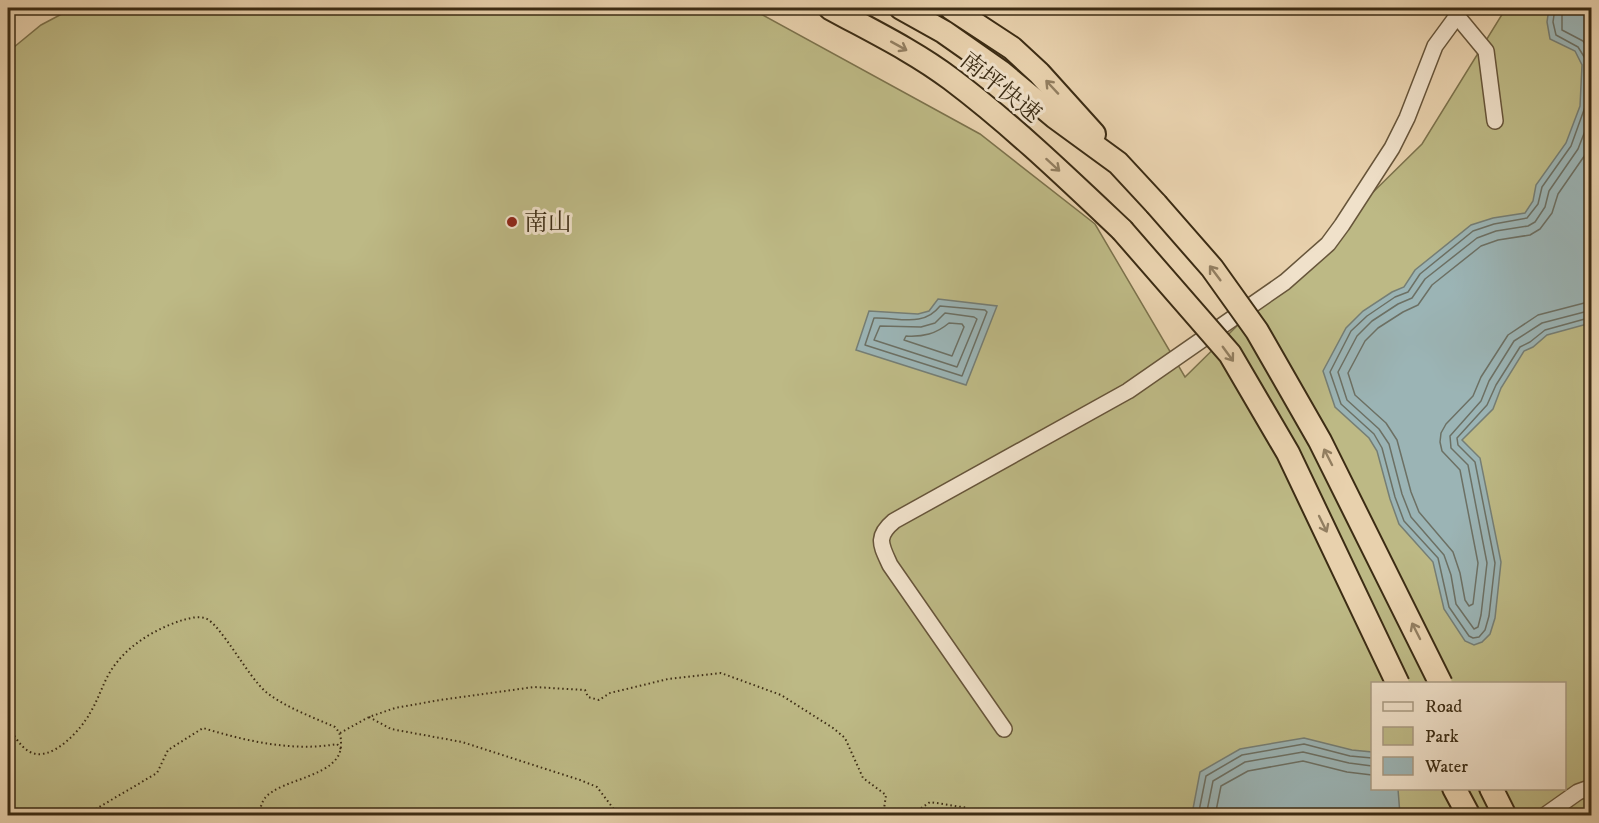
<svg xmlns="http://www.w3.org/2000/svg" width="1599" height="823" font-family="'IM FELL DW Pica','Noto Serif SC',serif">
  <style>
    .green { fill: #bdb985; stroke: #7c724c; stroke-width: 1.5; fill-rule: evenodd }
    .water { fill: #9bb4b5; stroke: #757e75; stroke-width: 1.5 }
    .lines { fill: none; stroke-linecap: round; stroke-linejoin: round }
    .shore { stroke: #6c7064; stroke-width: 1.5 }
    .minor-casing { stroke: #67553a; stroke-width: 18 }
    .highway-casing { stroke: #3c2c14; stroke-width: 26 }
    .path { stroke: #3c2c14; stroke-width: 2; stroke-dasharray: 1.5 3; stroke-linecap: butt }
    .minor { stroke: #f0e1ca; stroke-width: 15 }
    .highway { stroke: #e8d1ad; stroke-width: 22 }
    .highway-bridge-casing { stroke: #3c2c14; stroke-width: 26; stroke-linecap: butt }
    .highway-bridge { stroke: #e8d1ad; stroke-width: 22 }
    .oneway { stroke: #927e60 }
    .poi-dot { fill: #8f2418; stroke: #f0e1ca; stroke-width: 2 }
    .labels { text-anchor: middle; stroke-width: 6; stroke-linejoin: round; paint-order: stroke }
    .street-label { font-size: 24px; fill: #3c2c14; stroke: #f0e1ca }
    .poi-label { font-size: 24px; fill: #3c2c14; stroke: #f0e1ca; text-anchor: start }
  </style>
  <rect width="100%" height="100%" fill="#e8d1ad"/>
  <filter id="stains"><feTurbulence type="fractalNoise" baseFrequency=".00333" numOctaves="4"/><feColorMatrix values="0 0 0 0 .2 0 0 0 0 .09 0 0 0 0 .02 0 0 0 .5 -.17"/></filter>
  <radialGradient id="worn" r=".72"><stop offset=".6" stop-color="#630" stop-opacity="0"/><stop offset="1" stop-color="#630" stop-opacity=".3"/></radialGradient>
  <!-- green -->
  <path class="green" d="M73 8H750L980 134 1095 224 1185 377 1422 144 1506 8H1591V815L8 816V52L41 25ZM1372 684H1564V788H1372Z"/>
  <!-- water -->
  <g class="water">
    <path d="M1549 8H1591V323L1547 335 1533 347 1524 351 1501 388 1493 409 1462 440 1480 458 1501 562 1495 618 1490 634 1482 642 1474 645 1465 641 1444 609 1433 562 1399 524 1390 499 1377 451 1369 438 1335 407 1323 371 1346 328 1363 311 1392 292 1404 287 1415 270 1471 225 1493 218 1525 213 1533 201 1536 185 1566 143 1580 106 1582 65 1575 51 1550 39 1547 22Z"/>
    <path d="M938 299 997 306 966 385 856 350 869 311 918 314 929 311Z"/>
    <path d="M1304 738 1352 750 1372 752V788L1398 789 1400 815 1192 814 1200 772 1240 749Z"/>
  </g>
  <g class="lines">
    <!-- shore -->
    <g class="shore">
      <path d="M1555 8 1553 22 1556 35 1578 47 1588 63 1585 107 1571 146 1542 187 1538 204 1527 218 1494 224 1473 231 1420 274 1408 292 1395 297 1367 316 1351 331 1330 372 1341 404 1374 434 1382 448 1395 497 1404 521 1438 558 1449 607 1469 636 1473 638 1479 637 1485 630 1489 616 1495 563 1475 462 1458 445 1457 438 1487 405 1496 385 1520 347 1530 342 1545 330 1592 317"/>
      <path d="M1562 8V30L1583 41 1592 54"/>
      <path d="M1592 113 1578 149 1549 191 1545 207 1535 222 1528 226 1496 231 1477 238 1425 279 1412 298 1398 304 1372 321 1357 336 1338 372 1347 400 1379 429 1389 444 1402 494 1411 517 1444 555 1451 575 1456 604 1474 629 1478 627 1481 615 1487 563 1468 465 1451 448 1450 436 1481 401 1489 381 1514 341 1542 323 1592 310"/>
      <path d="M1592 138 1585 155 1558 194 1552 213 1540 229 1530 235 1498 240 1481 246 1432 285 1418 305 1403 312 1378 328 1365 341 1348 373 1355 395 1386 423 1397 440 1411 492 1419 512 1453 552 1460 573 1465 600 1469 606 1473 604 1478 563 1460 470 1442 451 1440 442 1441 433 1446 424 1473 396 1481 377 1508 335 1538 315 1592 301"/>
      <path d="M940 306 985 310 987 312 962 376 865 345 874 318C898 317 923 328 940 306Z"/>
      <path d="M945 313 974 317 977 319 957 367 874 340 880 326 921 327 935 323Z"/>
      <path d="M949 323 962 324 964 327 952 356 904 340 906 336C923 337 936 334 949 323Z"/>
      <path d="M1198 816 1206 776 1242 755 1304 744 1350 756 1372 758"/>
      <path d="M1206 816 1213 781 1245 762 1303 752 1349 763 1372 766"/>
      <path d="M1215 816 1221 786 1248 771 1303 761 1347 772 1372 775"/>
    </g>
    <!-- minor casing -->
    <g class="minor-casing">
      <g id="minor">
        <path d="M1461 8 1457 16 1486 51 1495 121"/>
        <path d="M1004 729 890 565C881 545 875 537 894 521L1128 391 1285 282 1328 244 1342 225 1392 148 1407 118 1435 46 1457 16"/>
        <path d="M1544 816 1578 792 1592 787"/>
      </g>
    </g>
    <!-- highway casing -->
    <g class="highway-casing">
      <g id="highway">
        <path d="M830 8C870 30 914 51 951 79 1012 125 1067 178 1122 230"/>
        <path d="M901 8 944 32 1001 72 1055 117 1118 163 1156 204"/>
        <path d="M951 8 1012 48 1039 73 1094 134"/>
        <path d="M1454 788 1469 816"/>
        <path d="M1491 788 1505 816"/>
      </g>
    </g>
    <!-- path -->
    <g class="path">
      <path d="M369 717 391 729 462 742 580 780 597 787 619 816"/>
      <path d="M8 724C13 734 20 747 30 752 51 763 81 730 90 713 101 695 104 677 118 661 133 642 160 627 183 620 190 618 198 616 205 618 220 623 248 677 266 692 285 707 312 717 335 727 340 733 341 736 341 744 342 777 281 778 265 798 261 803 260 810 259 816"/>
      <path d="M340 733 369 717 395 708 440 700 534 687 585 690 588 697 599 700 610 693 668 679 721 673 781 695 833 728 845 738 863 778 886 795 883 816"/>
      <path d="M84 816 157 773 168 750 203 728C246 741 293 752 337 744L341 749"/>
      <path d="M910 816 930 802 968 808 967 816"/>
    </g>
    <!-- minor -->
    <use href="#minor" class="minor"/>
    <!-- highway -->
    <use href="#highway" class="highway"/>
    <!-- highway-bridge casing -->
    <g class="highway-bridge-casing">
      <g id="highway-bridge">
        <path d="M1156 204 1212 268 1257 331 1320 441 1441 684"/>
        <path d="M1122 230 1230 354 1288 453 1398 684"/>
      </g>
    </g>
    <!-- highway-bridge -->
    <use href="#highway-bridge" class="highway-bridge"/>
  </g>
  <!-- one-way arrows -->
  <defs><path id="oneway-shaft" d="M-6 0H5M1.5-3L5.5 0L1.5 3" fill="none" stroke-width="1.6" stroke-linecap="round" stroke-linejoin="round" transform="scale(1.5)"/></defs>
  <g class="oneway">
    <use href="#oneway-shaft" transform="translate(899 46) rotate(29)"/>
    <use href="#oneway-shaft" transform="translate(1052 87) rotate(-133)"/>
    <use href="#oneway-shaft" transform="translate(1053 165) rotate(42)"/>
    <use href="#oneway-shaft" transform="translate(1215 273) rotate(-127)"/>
    <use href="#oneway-shaft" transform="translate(1228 354) rotate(54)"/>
    <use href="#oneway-shaft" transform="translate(1328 457) rotate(-117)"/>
    <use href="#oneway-shaft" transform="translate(1323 524) rotate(64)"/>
    <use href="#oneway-shaft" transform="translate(1416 631) rotate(-117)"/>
  </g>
  <!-- markers -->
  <circle class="poi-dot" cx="512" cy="222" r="6"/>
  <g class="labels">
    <!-- street labels -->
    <g class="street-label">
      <text transform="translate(1001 87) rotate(39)" y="8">南坪快速</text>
    </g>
    <!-- poi labels -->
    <g class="poi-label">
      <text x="524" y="230">南山</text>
    </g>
  </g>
  <!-- margin -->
  <rect width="1599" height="823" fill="none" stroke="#e8d1ad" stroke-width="30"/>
  <rect x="9" y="9" width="1581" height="805" fill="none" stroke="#3c2c14" stroke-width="3"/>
  <rect x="15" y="15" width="1569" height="793" fill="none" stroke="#3c2c14" stroke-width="1.5"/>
  <!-- legend -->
  <rect x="1371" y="682" width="195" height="108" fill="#f0e1ca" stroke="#a89981" stroke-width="1.5"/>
  <rect x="1383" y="702" width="30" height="9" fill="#f0e1ca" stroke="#a89981" stroke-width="1.5"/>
  <text x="1425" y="712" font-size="18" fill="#3c2c14">Road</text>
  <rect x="1383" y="727" width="30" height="18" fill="#bdb985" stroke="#a89981" stroke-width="1.5"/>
  <text x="1425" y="742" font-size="18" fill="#3c2c14">Park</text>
  <rect x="1383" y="757" width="30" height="18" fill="#9bb4b5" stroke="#a89981" stroke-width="1.5"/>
  <text x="1425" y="772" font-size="18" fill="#3c2c14">Water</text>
  <rect width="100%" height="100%" filter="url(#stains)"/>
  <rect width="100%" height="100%" fill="url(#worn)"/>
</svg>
